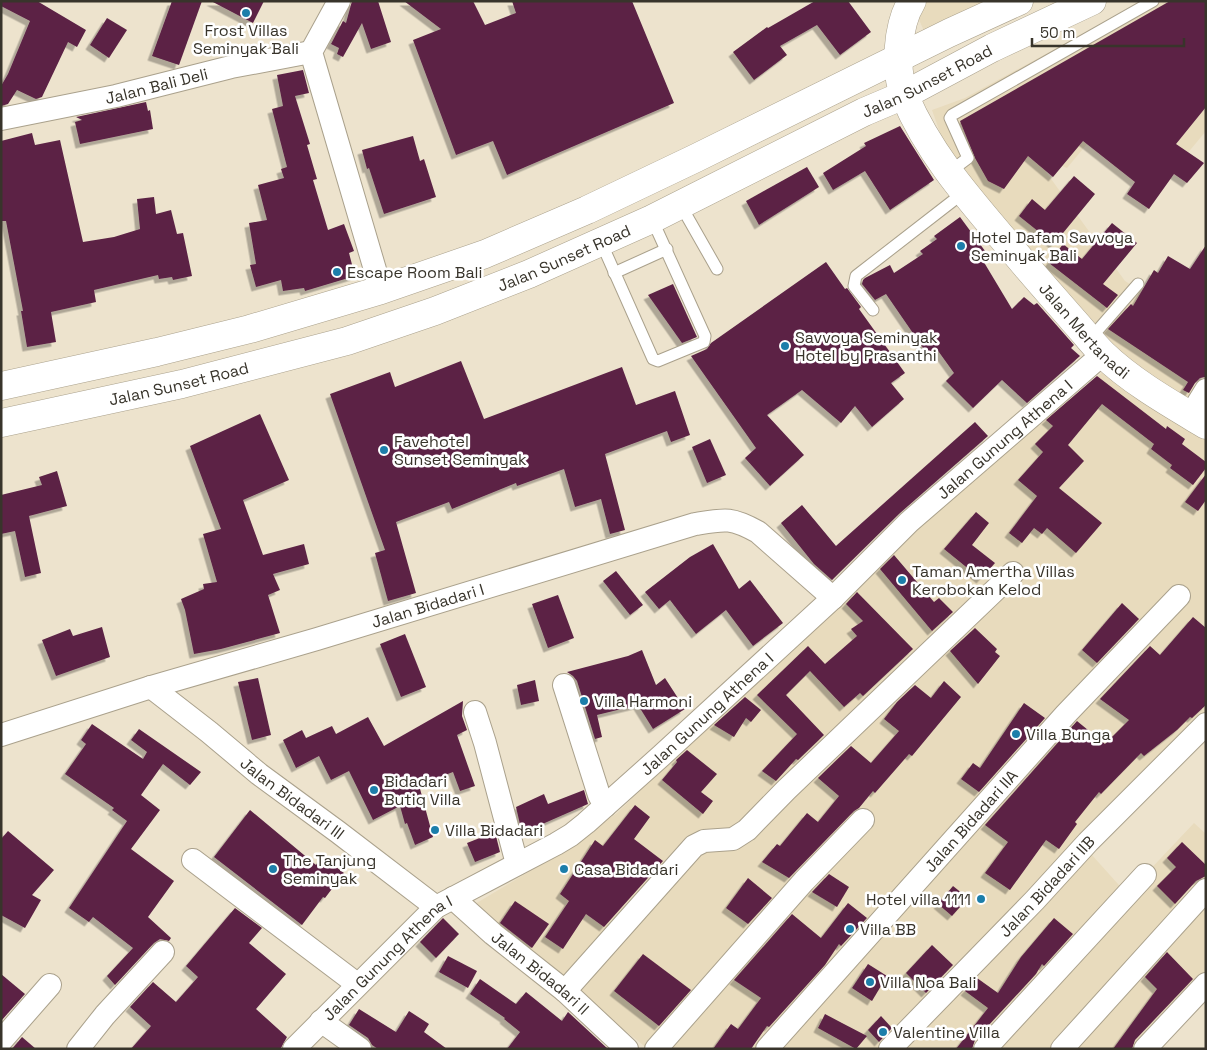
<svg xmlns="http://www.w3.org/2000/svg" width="1207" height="1050" font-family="'Space Grotesk',sans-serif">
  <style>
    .built { fill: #e8dbbd }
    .building { fill: #5b2345; filter: url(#shadow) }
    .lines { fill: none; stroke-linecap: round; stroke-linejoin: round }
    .lane-casing { stroke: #aaa18c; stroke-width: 13 }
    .street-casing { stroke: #aaa18c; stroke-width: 24 }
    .secondary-casing { stroke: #aaa18c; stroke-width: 29 }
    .highway-casing { stroke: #aaa18c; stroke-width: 29 }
    .lane { stroke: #fff; stroke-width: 11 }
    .street { stroke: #fff; stroke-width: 22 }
    .secondary { stroke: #fff; stroke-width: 28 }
    .highway { stroke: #fff; stroke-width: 28 }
    .poi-dot { fill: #1c7eaa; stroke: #fff; stroke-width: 2 }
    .labels { text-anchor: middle; stroke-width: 5; stroke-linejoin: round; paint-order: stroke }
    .poi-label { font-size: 16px; fill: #38342b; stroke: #fff; text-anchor: start }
    .street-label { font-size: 16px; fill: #38342b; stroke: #fff }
  </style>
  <defs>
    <filter id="shadow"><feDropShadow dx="-4.5" dy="4.5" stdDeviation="0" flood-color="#0004"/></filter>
  </defs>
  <rect width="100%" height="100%" fill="#ede3cd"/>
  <!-- built -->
  <g class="built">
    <path d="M928 1H994L925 33 916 13Z"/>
    <path d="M1143 1H1206V131L1161 185 1092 138 1067 168 1033 154 1125 281 1180 316 1160 361 1206 395V720L1082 844 1127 894 1194 823 1206 834V987L1150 1049H648L470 907 547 861 617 813 803 633 929 516 1109 367 954 172 932 110 965 98Z"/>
  </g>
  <!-- building -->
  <g class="building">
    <path d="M1 1H37L86 30 77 47 68 42 42 97 36 99 17 90 8 104 1 106V86L8 74 30 21 1 6Z"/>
    <path d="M172 1H202L179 65 152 56Z"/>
    <path d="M211 1H264L253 23Z"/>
    <path d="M352 1H378L391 42 371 49 362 23 343 57 337 54 339 48 331 44 343 21 346 23Z"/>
    <path d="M404 1H473L485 25 516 13 512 1H632L674 103 507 175 493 141 456 155 413 40 441 29Z"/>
    <path d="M815 1H848L871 32 840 55 817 25 780 46 787 55 754 80 733 52 767 27 768 28Z"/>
    <path d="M1170 1H1206V107L1176 144 1204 163 1187 183 1174 174 1149 209 1127 194 1135 182 1083 141 1053 177 1028 156 1004 189 988 181 975 158 960 121Z"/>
    <path d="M107 18 127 30 109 58 90 45Z"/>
    <path d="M303 70 309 93 295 96 310 144 307 145 317 179 313 180 328 230 344 224 354 251 349 253 355 276 305 291 304 288 283 291 281 280 256 287 250 265 256 264 249 223 267 220 258 185 284 178 281 169 287 167 272 109 283 106 277 75Z"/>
    <path d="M146 102 148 111 150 110 153 129 80 144 75 122 82 120 76 117Z"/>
    <path d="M900 126 934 180 890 210 865 171 833 190 823 173 866 146 864 143Z"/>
    <path d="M32 133 35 145 60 140 83 242 114 237 140 229 137 199 154 197 156 214 171 210 177 234 183 233 192 276 173 280 172 277 159 279 158 275 94 290 96 302 51 312 56 342 27 347 21 311H23L6 221H1V141Z"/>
    <path d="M413 136 420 161 424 159 436 197 384 214 369 168 367 169 362 150Z"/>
    <path d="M807 167 819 187 759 225 746 201Z"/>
    <path d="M1074 176 1095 194 1054 244 1019 216 1032 199 1045 210Z"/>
    <path d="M960 217 988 255 982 259 1012 309 1024 297 1034 305 1037 303 1074 345 1071 348 1080 356 1027 403 1002 380 973 408 946 381 954 373 936 348 928 355 886 294 875 300 862 284 863 280 865 278 890 265 894 273 923 254 920 251 937 239 934 236Z"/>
    <path d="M1112 223 1137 243 1103 284 1118 295 1107 308 1049 263 1063 244 1082 259Z"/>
    <path d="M1206 245V377L1200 378 1195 383 1189 393 1183 390 1188 382 1108 329 1131 304 1133 306 1154 270 1158 273 1168 256 1190 269Z"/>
    <path d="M826 262 845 289 847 288 861 307 859 309 905 373 891 383 904 399 872 427 855 406 841 423 802 390 767 415 804 455 770 486 745 458 756 448 691 356 707 349 711 343Z"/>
    <path d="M673 284 697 337 682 343 648 295Z"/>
    <path d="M461 361 484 419 622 367 636 405 675 391 690 435 671 442 667 431 605 454 625 530 610 534 601 499 575 507 564 469 517 486 516 483 452 509 449 502 396 522 416 593 388 601 375 553 385 550 330 394 390 372 395 387Z"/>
    <path d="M1097 376 1166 429 1167 426 1185 439 1182 444 1206 462V468L1193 485 1170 468 1172 465 1151 449 1154 444 1102 404 1068 445 1084 461 1059 488 1102 523 1076 553 1047 528 1042 534 1034 528 1022 543 1009 533 1037 496 1018 480 1043 452 1035 444 1053 426 1046 420Z"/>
    <path d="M260 414 289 480 243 500 263 555 304 544 309 564 273 574 280 590 268 595 280 633 221 649 194 654 185 610 181 599 204 589 203 584 217 582 203 534 221 529 190 446Z"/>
    <path d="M975 422 988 436 900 513 832 580 814 564 781 523 802 505 836 546Z"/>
    <path d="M710 439 726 475 707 483 692 447Z"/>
    <path d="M57 471 67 506 29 516 41 573 25 577 15 531 1 534V495L42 485 39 477Z"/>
    <path d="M1206 474V500L1198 511 1185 502Z"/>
    <path d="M976 512 989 523 972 545 995 563 981 579 944 549Z"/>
    <path d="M713 544 739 589 750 580 783 623 753 646 726 610 696 634 670 600 659 609 645 592 690 557Z"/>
    <path d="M894 555 934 602 939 598 953 612 932 631 880 569Z"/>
    <path d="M616 571 643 605 630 615 603 581Z"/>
    <path d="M857 592 913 649 863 696 860 693 844 707 810 671 786 695 824 735 798 760 796 759 776 781 762 771 797 734 757 695 808 646 825 664 857 636 851 629 863 621 846 604Z"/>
    <path d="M558 595 574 638 548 648 532 604Z"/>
    <path d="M1122 603 1139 619 1097 663 1082 650Z"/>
    <path d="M1193 617 1206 628V705L1192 718 1190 717 1177 730 1144 756 1141 753 1101 794 1099 792 1075 822 1077 824 1059 849 1046 840 1010 890 985 873 1008 842 985 825 1077 721 1105 744 1129 720 1100 699 1150 646 1160 655Z"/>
    <path d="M102 627 110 657 56 676 42 640 70 629 73 636Z"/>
    <path d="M975 628 997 649 995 652 1000 656 978 684 950 651Z"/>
    <path d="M405 634 426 687 401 697 380 644Z"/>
    <path d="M642 650 656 685 665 678 685 709 653 729 638 705 597 715 602 737 595 739 577 681 573 676 567 672 628 656Z"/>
    <path d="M258 678 271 735 252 740 238 682Z"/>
    <path d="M535 680 539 701 521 705 517 685Z"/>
    <path d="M944 681 961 697 912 756 909 754 875 793 873 791 859 808 854 811 789 878 762 862 777 844 780 846 807 813 818 822 839 796 818 778 851 746 871 763 899 731 884 719 897 702 915 685 931 698Z"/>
    <path d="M745 697 761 710 751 722 746 718 734 737 714 725Z"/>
    <path d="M463 701 462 716 467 730 457 735 475 786 460 791 453 772 419 785 433 837 415 845 407 823 405 824 400 806 373 820 349 771 331 780 319 756 296 768 283 740 302 730 306 738 332 726 336 734 368 717 384 746Z"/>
    <path d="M1024 703 1045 718 979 792 961 779 973 763 980 768Z"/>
    <path d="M92 724 143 759 147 752 131 740 139 729 201 772 190 785 163 764 141 795 160 810 131 849 174 881 148 917 171 938 169 941 160 939 154 943 115 985 107 976 133 948 93 917 89 922 69 908 127 821 112 810 114 808 65 774 86 744 81 740Z"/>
    <path d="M687 750 717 774 701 792 713 801 703 814 662 780 677 762 676 760Z"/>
    <path d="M584 790 588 804 522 833 516 807 544 794 548 804Z"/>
    <path d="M635 805 650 817 634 839 663 861 604 927 586 914 563 949 545 937 569 901 560 894 595 840 603 846Z"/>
    <path d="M250 810 316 865 323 857 344 873 325 898 323 897 302 925 214 857Z"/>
    <path d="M8 831 54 870 32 895 41 900 25 928 1 915V839Z"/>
    <path d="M495 832 500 852 475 862 467 843Z"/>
    <path d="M1182 842 1206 865V876L1196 881 1175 904 1157 886 1176 867 1167 858Z"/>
    <path d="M829 874 849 887 837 907 812 892Z"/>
    <path d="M748 878 772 898 748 924 726 908Z"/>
    <path d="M953 886 968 898 952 916 938 904Z"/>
    <path d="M515 901 549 924 532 948 500 923Z"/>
    <path d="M848 903 867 918 841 946 839 944 825 965 769 1027 767 1026 751 1049H713L731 1024 738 1029 761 998 734 980 792 914 821 938Z"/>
    <path d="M235 908 262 928 249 943 286 974 256 1009 287 1037 281 1048 131 1049 151 1026 130 1007 153 982 176 1002 198 977 186 966Z"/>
    <path d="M443 918 459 934 436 958 420 942Z"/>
    <path d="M1054 918 1073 934 1044 966 1042 964 1036 974 975 1040 972 1049H956L988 1008 965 991 977 978 998 993 1021 957Z"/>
    <path d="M932 945 953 965 926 993 906 973Z"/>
    <path d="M1167 952 1193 979 1135 1040 1132 1049H1113L1157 989 1145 977Z"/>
    <path d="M643 954 691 990 659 1026 614 991Z"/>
    <path d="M448 956 477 971 468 988 439 972Z"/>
    <path d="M868 964 887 976 872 1001 852 988Z"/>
    <path d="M1 974 25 994 1 1021Z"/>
    <path d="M480 979 516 1004 526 992 562 1021 568 1012 608 1049H507L520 1032 504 1019 505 1018 470 994Z"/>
    <path d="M359 1009 396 1032 409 1011 429 1024 424 1032 447 1049H378L372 1045 368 1038 349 1025Z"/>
    <path d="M825 1014 842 1023 867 1036 856 1049 818 1028Z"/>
    <path d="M881 1016 892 1028 879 1042 868 1030Z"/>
    <path d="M22 1037 36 1049H12Z"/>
  </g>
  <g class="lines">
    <!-- lane casing -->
    <g class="lane-casing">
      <g id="lane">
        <path d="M948 173 968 158 950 118 952 115 1153 1"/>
        <path d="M680 204 717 269"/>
        <path d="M601 242 653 359 658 361 704 342 705 336 652 219"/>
        <path d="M614 273 667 249"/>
        <path d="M873 310 854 286 856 276 963 193"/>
        <path d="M1090 339 1138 284"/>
      </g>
    </g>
    <!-- street casing -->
    <g class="street-casing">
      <g id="street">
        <path d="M339 1 311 52 381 290"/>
        <path id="s1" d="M1 119 116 96 231 67 311 52"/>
        <path d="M1190 416 1206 390"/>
        <path d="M564 685 599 795 605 806"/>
        <path id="s2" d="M151 687 209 732 259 774 338 832 436 907"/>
        <path d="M475 712 485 743 517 864"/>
        <path id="s3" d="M1 735 151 687 317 639 695 524C725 519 731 517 758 532L833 598"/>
        <path d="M193 860 357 984"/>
        <path id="s4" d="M453 898 493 934 565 991 627 1049"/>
        <path d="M565 991 694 846 704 841 733 839 747 830 786 790 1013 573"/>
        <path d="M321 1021 360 1049"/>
        <path d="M1 1041 50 985"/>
        <path d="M78 1049 105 1015 163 952"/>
        <path id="s5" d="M294 1049 436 907 556 844 571 835 586 823 661 756 833 598 909 522 1103 354"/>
        <path d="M656 1049 804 881 863 820"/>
        <path id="s6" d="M767 1049 1066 714 1179 596"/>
        <path id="s7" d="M890 1049 1035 900 1088 842 1206 724"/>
        <path d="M985 1049 1145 875"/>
        <path d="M1062 1049 1206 890"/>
        <path d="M1145 1049 1206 984"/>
      </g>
    </g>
    <!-- secondary casing -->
    <g class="secondary-casing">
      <g id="secondary">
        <path id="s8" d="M912 1C897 25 894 71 905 97 931 158 974 204 1016 254 1034 276 1054 298 1073 320 1083 331 1092 343 1103 354 1132 382 1171 404 1206 425"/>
      </g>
    </g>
    <!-- highway casing -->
    <g class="highway-casing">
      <g id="highway">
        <path d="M1 386 157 352 250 329 381 290 485 254 587 210 696 158 949 33 1019 1"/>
        <path id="s9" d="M1 423 182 384 347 341 435 311 529 274 652 219 864 112 904 95 992 48 1092 1"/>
      </g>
    </g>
    <!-- lane -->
    <use href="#lane" class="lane"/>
    <!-- street -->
    <use href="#street" class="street"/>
    <!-- secondary -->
    <use href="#secondary" class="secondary"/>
    <!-- highway -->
    <use href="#highway" class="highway"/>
  </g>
  <!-- markers -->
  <g class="poi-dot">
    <circle cx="246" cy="13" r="5"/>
    <circle cx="961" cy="246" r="5"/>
    <circle cx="337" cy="272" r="5"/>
    <circle cx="785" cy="346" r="5"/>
    <circle cx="384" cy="450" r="5"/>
    <circle cx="902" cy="580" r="5"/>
    <circle cx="584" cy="701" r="5"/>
    <circle cx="1016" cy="734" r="5"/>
    <circle cx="374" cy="790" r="5"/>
    <circle cx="435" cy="830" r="5"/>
    <circle cx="273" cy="869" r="5"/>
    <circle cx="564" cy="869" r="5"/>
    <circle cx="981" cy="899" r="5"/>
    <circle cx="850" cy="929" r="5"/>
    <circle cx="870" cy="982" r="5"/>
    <circle cx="883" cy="1032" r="5"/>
  </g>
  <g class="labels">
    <!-- poi labels -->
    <g class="poi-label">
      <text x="246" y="36" text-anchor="middle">Frost Villas<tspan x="246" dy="18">Seminyak Bali</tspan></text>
      <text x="971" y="243">Hotel Dafam Savvoya<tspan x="971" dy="18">Seminyak Bali</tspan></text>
      <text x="347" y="278">Escape Room Bali</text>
      <text x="795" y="343">Savvoya Seminyak<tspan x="795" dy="18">Hotel by Prasanthi</tspan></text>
      <text x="394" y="447">Favehotel<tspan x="394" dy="18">Sunset Seminyak</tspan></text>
      <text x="912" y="577">Taman Amertha Villas<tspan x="912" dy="18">Kerobokan Kelod</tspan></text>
      <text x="594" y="707">Villa Harmoni</text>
      <text x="1026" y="740">Villa Bunga</text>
      <text x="384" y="787">Bidadari<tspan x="384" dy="18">Butiq Villa</tspan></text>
      <text x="445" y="836">Villa Bidadari</text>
      <text x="283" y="866">The Tanjung<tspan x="283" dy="18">Seminyak</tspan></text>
      <text x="574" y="875">Casa Bidadari</text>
      <text x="971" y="905" text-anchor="end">Hotel villa 1111</text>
      <text x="860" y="935">Villa BB</text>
      <text x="880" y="988">Villa Noa Bali</text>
      <text x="893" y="1038">Valentine Villa</text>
    </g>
    <!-- street labels -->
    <g class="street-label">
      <text dy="6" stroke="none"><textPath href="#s9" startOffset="992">Jalan Sunset Road</textPath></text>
      <text dy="6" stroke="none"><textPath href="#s1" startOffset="159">Jalan Bali Deli</textPath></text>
      <text dy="6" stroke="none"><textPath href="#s9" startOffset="588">Jalan Sunset Road</textPath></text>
      <text dy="6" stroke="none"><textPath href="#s8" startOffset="395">Jalan Mertanadi</textPath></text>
      <text dy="6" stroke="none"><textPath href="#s9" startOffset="182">Jalan Sunset Road</textPath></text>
      <text dy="6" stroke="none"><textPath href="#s5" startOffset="941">Jalan Gunung Athena I</textPath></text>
      <text dy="6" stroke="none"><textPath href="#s3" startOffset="446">Jalan Bidadari I</textPath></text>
      <text dy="6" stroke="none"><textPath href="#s5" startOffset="536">Jalan Gunung Athena I</textPath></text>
      <text dy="6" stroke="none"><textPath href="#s2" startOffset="180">Jalan Bidadari III</textPath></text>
      <text dy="6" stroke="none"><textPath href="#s6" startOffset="306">Jalan Bidadari IIA</textPath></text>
      <text dy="6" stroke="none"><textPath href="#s7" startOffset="226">Jalan Bidadari IIB</textPath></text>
      <text dy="6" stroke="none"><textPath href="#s5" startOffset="131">Jalan Gunung Athena I</textPath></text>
      <text dy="6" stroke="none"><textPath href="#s4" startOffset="115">Jalan Bidadari II</textPath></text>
    </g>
  </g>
  <!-- border -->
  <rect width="1207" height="1050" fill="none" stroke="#38342b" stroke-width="5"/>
  <!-- scale -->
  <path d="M1032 38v8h152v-8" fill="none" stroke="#38342b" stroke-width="2.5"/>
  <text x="1040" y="38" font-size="15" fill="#38342b" stroke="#ffffff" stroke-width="4" paint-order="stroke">50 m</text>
</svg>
